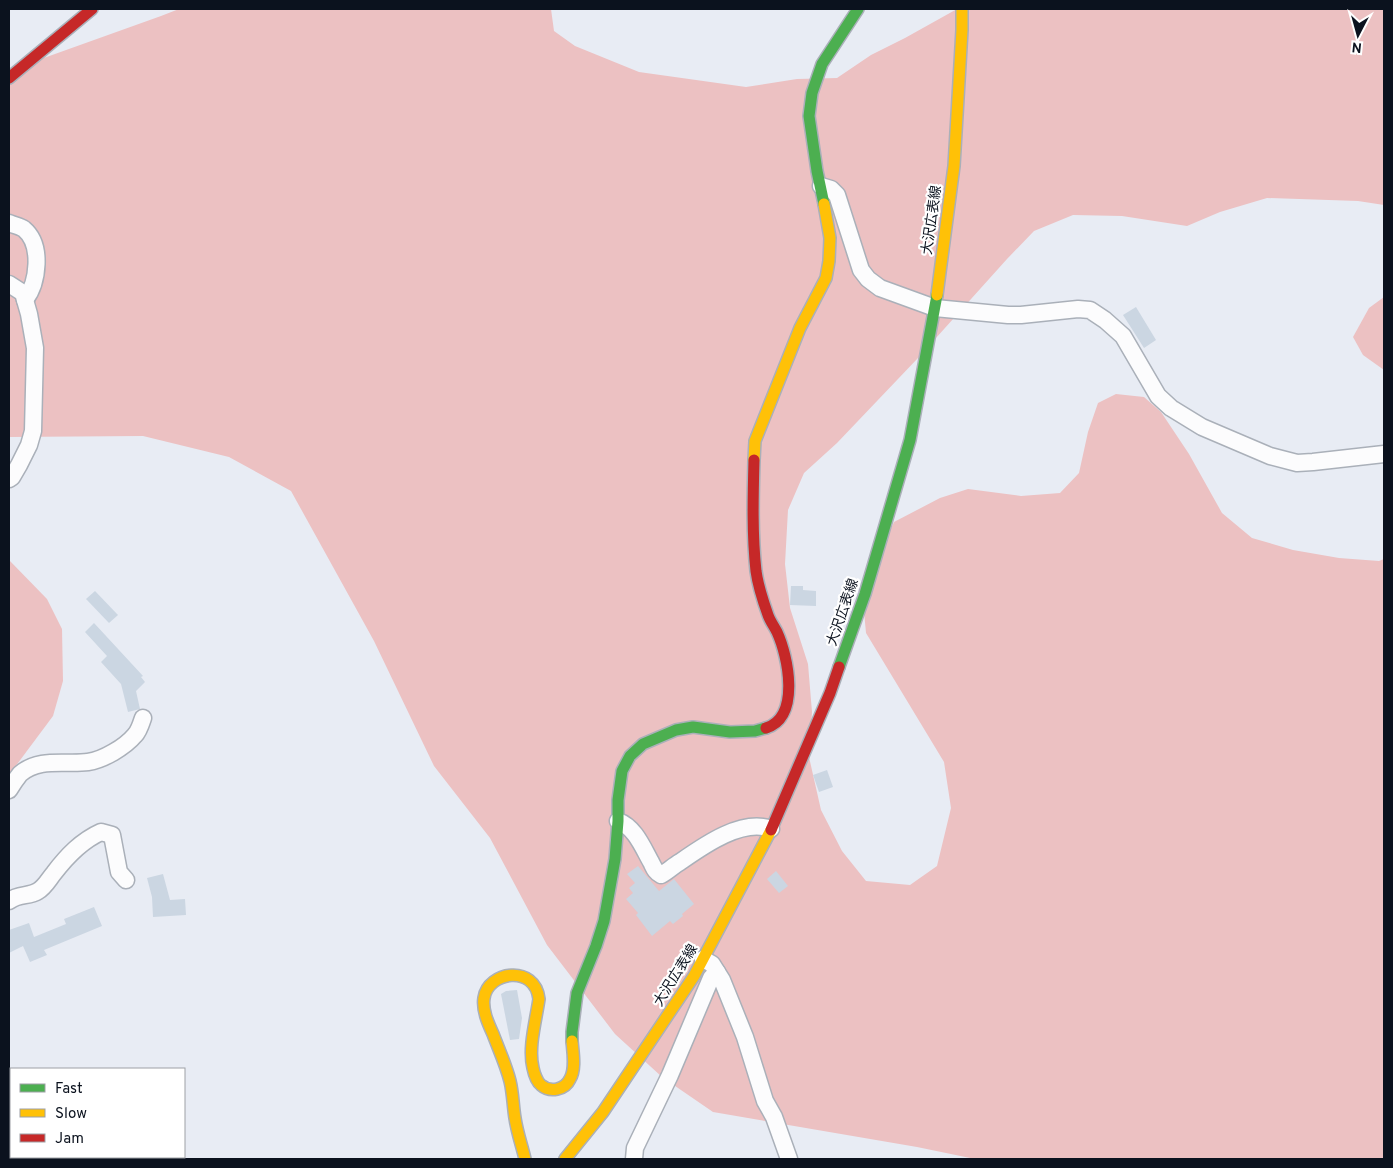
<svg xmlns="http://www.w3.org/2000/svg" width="1393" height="1168" font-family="Overpass,'Noto Sans JP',sans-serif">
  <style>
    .forest { fill: #ecc1c2 }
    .building { fill: #cbd6e2 }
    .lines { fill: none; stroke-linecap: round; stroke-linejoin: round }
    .street-casing { stroke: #aab0b9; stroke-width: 19 }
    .fast-casing { stroke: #aab0b9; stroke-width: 14 }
    .slow-casing { stroke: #aab0b9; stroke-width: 14 }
    .jam-casing { stroke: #aab0b9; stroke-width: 14 }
    .street { stroke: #fcfcfd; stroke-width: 16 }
    .fast { stroke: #4caf50; stroke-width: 11 }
    .slow { stroke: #ffc107; stroke-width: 11 }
    .jam { stroke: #c62828; stroke-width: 11 }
    .labels { text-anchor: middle; stroke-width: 4.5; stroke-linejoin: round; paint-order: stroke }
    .street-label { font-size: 14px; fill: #0b121e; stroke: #fff }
  </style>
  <rect width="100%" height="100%" fill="#e8ecf4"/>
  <!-- forest -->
  <g class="forest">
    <path d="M179 9H551L554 31 575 46 639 72 746 87 797 79 837 78 871 55 905 38 957 9H1384V205L1358 201 1267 198 1220 212 1187 226 1122 216 1073 215 1034 231 1007 259 918 358 837 443 804 473 788 510 785 564 790 608 808 664 812 712 809 757 821 810 842 851 866 881 910 885 937 866 951 808 944 762 866 633 862 590 894 522 940 498 968 489 1021 496 1060 493 1079 473 1088 432 1098 403 1116 394 1144 397 1161 412 1189 454 1222 513 1252 538 1293 550 1339 558 1379 561 1384 559V1159H975L917 1147 713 1112 662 1077 615 1034 547 945 490 838 434 766 374 641 291 491 229 457 143 436 9 437V74L41 59 161 16Z"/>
    <path d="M1384 297V370L1363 355 1353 337 1369 308Z"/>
    <path d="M9 560 47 599 62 629 63 681 53 716 9 775Z"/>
  </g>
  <!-- building -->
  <g class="building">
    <path d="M1136 307 1156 340 1144 348 1123 315Z"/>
    <path d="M791 586H803V590L816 591V606L790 605Z"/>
    <path d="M95 591 118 615 109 623 86 599Z"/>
    <path d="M94 623 143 676 141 677 145 682 136 691 140 709 128 712 121 684 101 662 107 656 85 632Z"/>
    <path d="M827 770 833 787 819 792 813 775Z"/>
    <path d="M638 866 659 891 674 879 694 904 682 914 683 916 673 924 670 921 652 936 636 915 638 913 626 899 633 893 629 888 635 883 627 874Z"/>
    <path d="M776 871 788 886 779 893 767 879Z"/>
    <path d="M163 874 170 900 185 899 186 915 153 917 152 897 147 878Z"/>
    <path d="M94 907 102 926 44 950 47 955 30 962 23 946 9 953V930L29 923 34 937 66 924 64 919Z"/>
    <path d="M517 990 522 1018 519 1039 510 1040 501 994 506 991Z"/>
  </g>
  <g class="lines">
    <!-- street casing -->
    <g class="street-casing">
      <g id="street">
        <path d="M821 186 831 189 837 195 861 270 868 279 880 288 935 308 1008 315H1021L1078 309 1090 310 1105 320 1123 336 1158 396 1171 408 1202 427 1270 456 1297 463 1313 462 1384 454"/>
        <path d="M9 223C13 225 20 226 24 229 43 245 38 283 25 300"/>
        <path d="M9 284 23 293 29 314 35 348 33 431 29 445 19 465 12 477 9 479"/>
        <path d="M9 790C12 785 16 779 20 774 39 757 66 765 88 762 103 760 125 747 135 735 139 731 141 724 143 718"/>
        <path d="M618 821C635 827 643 848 651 862 654 868 655 872 661 875 667 872 673 866 680 862 703 846 742 818 771 829"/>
        <path d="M9 901C19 893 29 897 38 891 45 887 49 879 54 873 67 856 81 841 101 832L112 835 119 872 126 880"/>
        <path d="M703 959 712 964 722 980 745 1037 765 1101 774 1117 789 1159"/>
        <path d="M123 1157 125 1159"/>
        <path d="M634 1159 635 1148 670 1075 711 978 717 972"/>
      </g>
    </g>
    <!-- fast casing -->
    <g class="fast-casing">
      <g id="fast">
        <path d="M824 204 817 171 809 116 812 93 822 64 858 9"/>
        <path d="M839 667 865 594 910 440 937 295"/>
        <path d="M572 1041V1032L577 993 596 946 604 921 615 859 618 821V800L622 771 630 756 643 744 676 730 693 727 730 732 755 731 766 728"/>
      </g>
    </g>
    <!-- slow casing -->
    <g class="slow-casing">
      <g id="slow">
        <path d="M937 295 954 166 962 30V9"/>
        <path d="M754 460 755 441 800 328 826 278 829 261 830 238 824 204"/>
        <path d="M525 1159C522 1146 517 1132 515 1118 513 1106 513 1093 510 1081 506 1065 499 1050 493 1034 488 1023 482 1010 484 998 488 971 535 964 539 999 536 1020 528 1048 533 1068 534 1073 537 1082 541 1085 550 1093 565 1090 570 1079 576 1069 573 1053 572 1041"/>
        <path d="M565 1159 603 1112 694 976 771 830"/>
      </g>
    </g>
    <!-- jam casing -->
    <g class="jam-casing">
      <g id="jam">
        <path d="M9 78 92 9"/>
        <path d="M754 460C753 497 752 534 756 571 758 586 763 601 768 615 770 621 774 626 777 632 788 656 801 717 766 728"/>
        <path d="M771 830 830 693 839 667"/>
      </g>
    </g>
    <!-- street -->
    <use href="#street" class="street"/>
    <!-- fast -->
    <use href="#fast" class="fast"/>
    <!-- slow -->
    <use href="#slow" class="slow"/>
    <!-- jam -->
    <use href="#jam" class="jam"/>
  </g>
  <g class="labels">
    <!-- street labels -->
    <g class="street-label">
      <text transform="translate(931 220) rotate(-82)" y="5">大沢広表線</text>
      <text transform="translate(842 612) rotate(-71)" y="5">大沢広表線</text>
      <text transform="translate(675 975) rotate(-58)" y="5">大沢広表線</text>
    </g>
  </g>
  <!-- border -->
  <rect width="1393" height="1168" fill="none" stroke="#0b121e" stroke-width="20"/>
  <!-- legend -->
  <rect x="10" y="1068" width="175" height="90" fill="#ffffff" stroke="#9da0a5"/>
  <rect x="20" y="1084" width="25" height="8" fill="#4caf50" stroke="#9da0a5"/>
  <text x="55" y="1093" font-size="15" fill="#0b121e">Fast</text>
  <rect x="20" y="1109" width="25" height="8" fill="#ffc107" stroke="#9da0a5"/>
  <text x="55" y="1118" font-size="15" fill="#0b121e">Slow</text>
  <rect x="20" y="1134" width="25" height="8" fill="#c62828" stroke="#9da0a5"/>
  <text x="55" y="1143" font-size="15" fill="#0b121e">Jam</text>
  <!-- north arrow -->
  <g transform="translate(1358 35) rotate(186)" stroke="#ffffff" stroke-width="4" paint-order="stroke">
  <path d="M0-4L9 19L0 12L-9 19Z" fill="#0b121e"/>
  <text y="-8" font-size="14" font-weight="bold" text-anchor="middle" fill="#0b121e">N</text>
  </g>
</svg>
